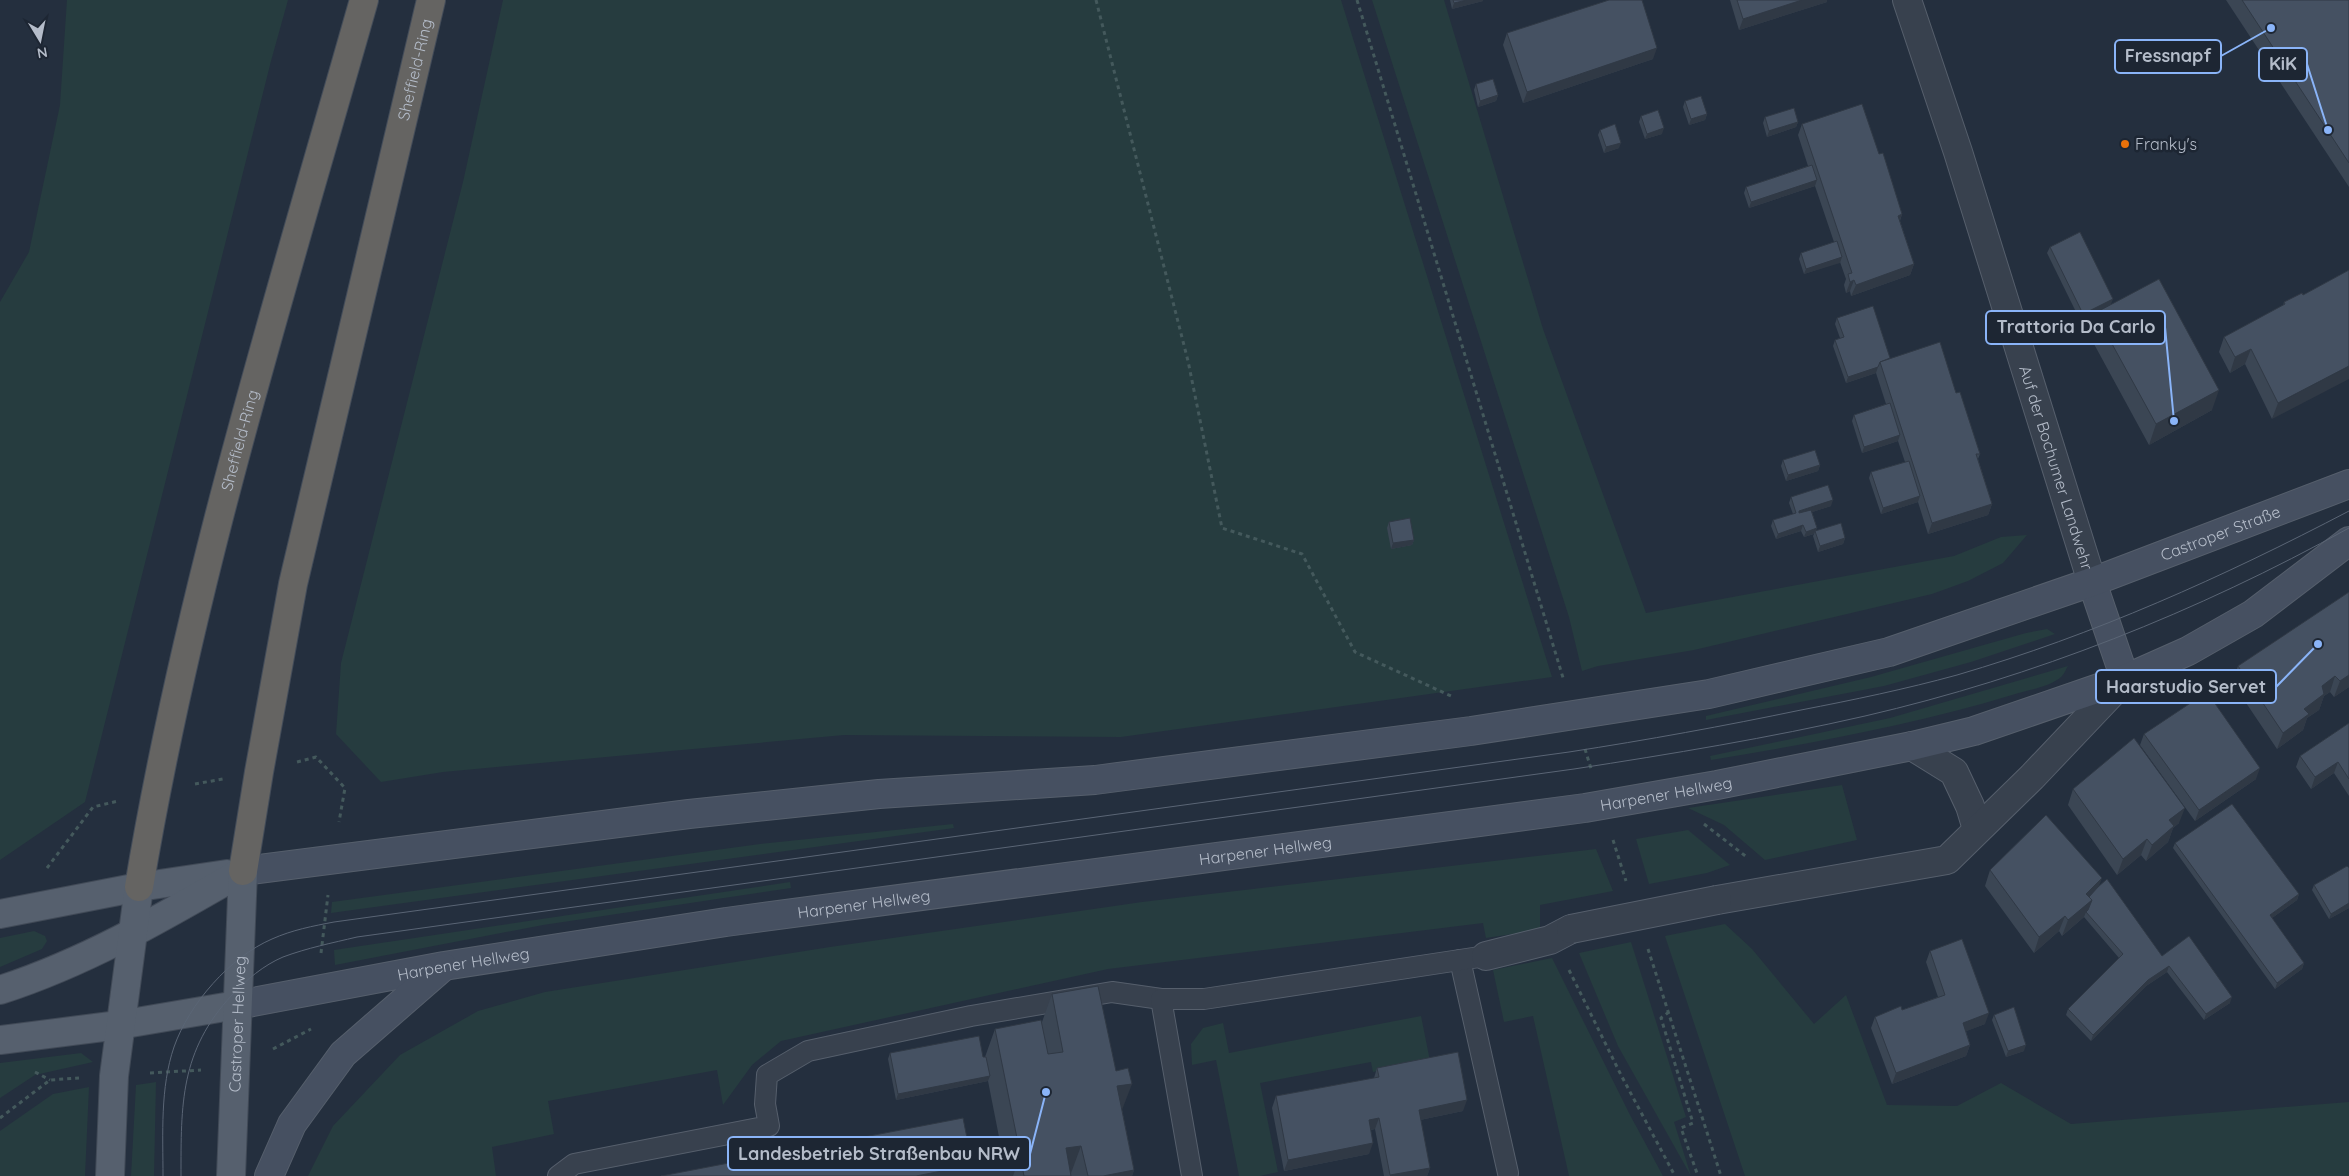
<svg xmlns="http://www.w3.org/2000/svg" width="2349" height="1176" font-family="Quicksand,sans-serif">
  <style>
    .green { fill: #263c3f }
    .lines { fill: none; stroke-linecap: round; stroke-linejoin: round }
    .service-casing { stroke: #565f6c; stroke-width: 22 }
    .minor-casing { stroke: #565f6c; stroke-width: 30 }
    .secondary-casing { stroke: #565f6c; stroke-width: 30 }
    .primary-casing { stroke: #414a57; stroke-width: 30 }
    .trunk-casing { stroke: #434c59; stroke-width: 30 }
    .path { stroke: #44595c; stroke-width: 3; stroke-dasharray: 4 4; stroke-linecap: butt }
    .service { stroke: #38414e; stroke-width: 20 }
    .minor { stroke: #38414e; stroke-width: 28 }
    .secondary { stroke: #465061; stroke-width: 28 }
    .primary { stroke: #56606e; stroke-width: 28 }
    .trunk { stroke: #656462; stroke-width: 28 }
    .tram { stroke: #5a6575; stroke-width: 1 }
    .minor-bridge-casing { stroke: #565f6c; stroke-width: 30; stroke-linecap: butt }
    .minor-bridge { stroke: #38414e; stroke-width: 28 }
    .wall { fill: #3b4654 }
    .shaded-wall { fill: #303945 }
    .building { fill: #455162; stroke: #303945 }
    .food-dot { fill: #e8710a; stroke: #1d2633; stroke-width: 2 }
    .labels { text-anchor: middle; stroke-width: 5; stroke-linejoin: round; paint-order: stroke }
    .street-label { font-size: 16px; fill: #b4bcc9; stroke: #1d2633 }
    .poi-label { font-size: 16px; fill: #b4bcc9; stroke: #1d2633; text-anchor: start }
    .leader { fill: none; stroke: #8ab4f8; stroke-width: 2 }
    .callout-dot { fill: #8ab4f8; stroke: #1d2633; stroke-width: 2 }
    .callout { fill: #1d2633; stroke: #8ab4f8; stroke-width: 2 }
    .callout-label { font-size: 18px; text-anchor: middle; font-weight: bold; fill: #b4bcc9 }
  </style>
  <rect width="100%" height="100%" fill="#242f3e"/>
  <!-- green -->
  <g class="green">
    <path d="M67 0H288L271 61 85 802 0 860V302L29 252 60 105Z"/>
    <path d="M503 0H1341L1552 677 1121 737 844 735 443 772 381 782 336 734 341 663 463 182Z"/>
    <path d="M1372 0H1444L1543 329 1646 613 1954 556 2001 537 2027 535 2003 563 1968 581 1932 594 1694 650 1598 666 1582 671 1569 617Z"/>
    <path d="M2047 629 2055 634 1971 662 1884 686 1706 720V716L1871 677 2026 633Z"/>
    <path d="M2068 666C2066 669 2064 674 2062 676 2051 687 2027 690 2012 695 1913 725 1813 743 1711 760L1710 756 1890 718Z"/>
    <path d="M1842 785 1857 840 1765 860 1724 825 1688 808Z"/>
    <path d="M953 824 954 828 331 913 332 902 760 844Z"/>
    <path d="M1688 830 1730 865 1707 873 1649 884 1636 839Z"/>
    <path d="M1596 849 1613 891 1540 905V930L1486 938 1483 923 1108 969 781 1041 752 1065 723 1105 717 1070 548 1101 554 1134 492 1147 496 1176H308L333 1126 400 1055 478 1011 545 992 830 947 1142 902Z"/>
    <path d="M790 882 791 888 543 925 335 965 334 950Z"/>
    <path d="M1725 924 1752 949 1814 1024 1846 995 1887 1105 1957 1106 2001 1083 2071 1124 2349 1102V1176H1745L1665 936Z"/>
    <path d="M34 931 45 936 47 941 42 949 0 967V938Z"/>
    <path d="M1631 942 1686 1117 1674 1122 1691 1176 1618 1046 1579 953Z"/>
    <path d="M1552 958 1630 1115 1663 1176H1569L1533 1016 1504 1022 1493 970Z"/>
    <path d="M1421 1016 1430 1061 1373 1072 1371 1062 1260 1083 1278 1172 1260 1176H1239L1216 1060 1192 1065 1191 1044 1203 1028 1223 1023 1229 1053Z"/>
    <path d="M81 1053 93 1062 35 1075 0 1098V1063Z"/>
    <path d="M156 1082 154 1176H131L136 1085Z"/>
    <path d="M89 1087 85 1176H0V1131L53 1094Z"/>
  </g>
  <g class="lines">
    <!-- service casing -->
    <g class="service-casing">
      <g id="service">
        <path d="M1460 960 1508 1173"/>
        <path d="M558 1176 574 1164 769 1126 765 1104 767 1075 808 1051 971 1016 1112 992 1161 999"/>
        <path d="M1192 1176 1161 999H1204L1486 956"/>
      </g>
    </g>
    <!-- minor casing -->
    <g class="minor-casing">
      <g id="minor">
        <path id="s1" d="M1907 0 1958 152 2092 582"/>
        <path d="M1912 746 1954 772 1970 806 1977 829"/>
        <path d="M1717 900 1947 860 2032 777 2125 679"/>
        <path d="M1486 956 1550 940 1571 929"/>
      </g>
    </g>
    <!-- secondary casing -->
    <g class="secondary-casing">
      <g id="secondary">
        <path d="M2092 582 2125 679"/>
        <path id="s2" d="M243 871 689 814 879 794 1095 780 1471 731 1709 694 1889 652 2092 582 2349 484"/>
        <path id="s3" d="M237 1005 444 966 726 922 1585 808 1717 785 1912 746 1974 731 2125 679 2188 651 2253 614 2349 541"/>
        <path d="M269 1176 292 1124 343 1054 443 967"/>
      </g>
    </g>
    <!-- primary casing -->
    <g class="primary-casing">
      <g id="primary">
        <path d="M0 914 139 887 227 874"/>
        <path d="M0 990C87 962 165 916 243 871"/>
        <path d="M0 1040 119 1025 237 1005"/>
        <path d="M110 1176 114 1076 139 887"/>
        <path id="s4" d="M231 1176 243 871"/>
      </g>
    </g>
    <!-- trunk casing -->
    <g class="trunk-casing">
      <g id="trunk">
        <path id="s5" d="M243 871 259 772 293 584 431 0"/>
        <path id="s6" d="M139 887C189 586 281 293 364 0"/>
      </g>
    </g>
    <!-- path -->
    <g class="path">
      <path d="M1096 0 1188 361 1222 528 1302 554 1355 652 1451 696"/>
      <path d="M1357 0 1564 681"/>
      <path d="M1585 749 1592 772"/>
      <path d="M297 762 316 757 345 788 339 822"/>
      <path d="M195 784 223 779"/>
      <path d="M1704 824 1748 858"/>
      <path d="M1613 840 1626 881"/>
      <path d="M47 868 93 807 118 801"/>
      <path d="M1648 949 1721 1176"/>
      <path d="M321 953 328 895"/>
      <path d="M1569 970 1621 1075 1675 1176"/>
      <path d="M1669 1012 1661 1018 1693 1123 1681 1128 1698 1176"/>
      <path d="M273 1049 311 1029"/>
      <path d="M35 1072 50 1080"/>
      <path d="M150 1073 201 1070"/>
      <path d="M0 1118 50 1080 79 1078"/>
    </g>
    <!-- service -->
    <use href="#service" class="service"/>
    <!-- minor -->
    <use href="#minor" class="minor"/>
    <!-- secondary -->
    <use href="#secondary" class="secondary"/>
    <!-- primary -->
    <use href="#primary" class="primary"/>
    <!-- trunk -->
    <use href="#trunk" class="trunk"/>
    <!-- tram -->
    <g class="tram">
      <path d="M163 1176C163 1134 160 1088 174 1047 189 1004 230 957 272 939 292 930 313 926 334 922L1569 752C1647 740 1724 726 1801 710 1853 700 1906 689 1957 675 2094 635 2223 577 2349 511"/>
      <path d="M181 1176C181 1104 180 1051 232 995 246 980 264 965 283 957 307 948 332 943 357 937L1574 769C1671 754 1769 738 1865 716 2034 677 2197 612 2349 528"/>
    </g>
    <!-- minor-bridge casing -->
    <g class="minor-bridge-casing">
      <path id="minor-bridge" d="M1571 929 1717 900"/>
    </g>
    <!-- minor-bridge -->
    <use href="#minor-bridge" class="minor-bridge"/>
  </g>
  <!-- wall -->
  <g class="wall">
    <path d="M1450 0H1483V1L1452 9Z"/>
    <path d="M1730 0H1827V2L1739 30Z"/>
    <path d="M2226 0H2349V187Z"/>
    <path d="M1507 33 1653 59 1523 103 1503 45Z"/>
    <path d="M1476 84 1498 95 1496 101 1478 107 1474 90Z"/>
    <path d="M1685 101 1707 114 1705 120 1689 125 1683 107Z"/>
    <path d="M1641 116 1662 134 1645 139 1639 122Z"/>
    <path d="M1765 117 1798 122 1796 127 1767 137 1763 123Z"/>
    <path d="M1802 124 1879 154 1902 214 1900 221 1914 264 1910 275 1851 296 1850 291 1846 293 1844 285 1846 279 1840 262 1804 274 1799 259 1801 253 1834 242 1815 186 1749 208 1744 193 1746 187 1808 166 1798 135Z"/>
    <path d="M1600 130 1619 148 1604 153 1598 135Z"/>
    <path d="M2050 247 2111 304 2080 320 2047 253Z"/>
    <path d="M2349 270 2272 419 2245 364 2230 373 2219 352 2224 337 2283 306 2284 302 2303 295Z"/>
    <path d="M2095 313 2212 410 2149 445 2088 333Z"/>
    <path d="M1837 318 1890 358 1956 393 1980 454 1978 459 1992 504 1988 515 1928 534 1918 502 1881 514 1869 478 1871 472 1905 462 1898 441 1862 453 1852 421 1854 415 1886 404 1876 373 1846 383 1833 346 1835 340 1840 338 1835 324Z"/>
    <path d="M1783 460 1820 465 1818 471 1786 481 1781 466Z"/>
    <path d="M1791 497 1831 506 1812 512 1817 528 1816 530 1845 538 1843 544 1818 552 1813 536 1814 534 1804 537 1801 531 1776 539 1771 526 1773 520 1793 514 1789 503Z"/>
    <path d="M1389 522 1414 540 1412 545 1391 549 1387 528Z"/>
    <path d="M2349 592V687L2334 697 2330 692 2324 696 2319 710 2307 718 2303 730 2277 749 2232 682 2238 666Z"/>
    <path d="M2349 723V796L2334 773 2311 789 2296 767 2300 756Z"/>
    <path d="M2144 734 2256 779 2195 821 2140 745Z"/>
    <path d="M2073 789 2179 823 2173 828 2168 842 2146 861 2141 855 2117 875 2068 805Z"/>
    <path d="M2175 843 2299 894 2297 900 2272 918 2304 963 2302 969 2275 989 2173 848Z"/>
    <path d="M2349 868V908L2329 919 2312 890 2314 885Z"/>
    <path d="M1990 870 2099 885 2162 956 2230 1003 2204 1020 2167 972 2146 986 2091 1041 2066 1015 2068 1009 2119 958 2084 917 2062 936 2059 931 2034 953 1985 886Z"/>
    <path d="M1930 951 1985 1024 1966 1031 1970 1045 1966 1056 1892 1084 1871 1028 1875 1017 1902 1010 1938 997 1926 962Z"/>
    <path d="M1052 994 1122 1110 1134 1170 1132 1176H661L970 1153 1001 1147 988 1081 896 1100 888 1059 890 1053 985 1057 995 1029 1042 1022Z"/>
    <path d="M1994 1015 2024 1051 2006 1057 1992 1020Z"/>
    <path d="M1377 1068 1463 1111 1420 1120 1430 1168 1427 1176H1384L1375 1129 1371 1130 1369 1154 1284 1171 1272 1108 1276 1096 1374 1078Z"/>
  </g>
  <!-- shaded-wall -->
  <g class="shaded-wall">
    <path d="M1467 0H1483V1L1452 9 1454 3Z"/>
    <path d="M1802 0H1827V2L1739 30 1743 19Z"/>
    <path d="M1657 48 1653 59 1523 103 1527 92Z"/>
    <path d="M1498 95 1496 101 1478 107 1480 101Z"/>
    <path d="M1707 114 1705 120 1689 125 1691 119Z"/>
    <path d="M1798 122 1796 127 1767 137 1769 131Z"/>
    <path d="M1664 128 1662 134 1645 139 1647 134Z"/>
    <path d="M1621 143 1619 148 1604 153 1606 147Z"/>
    <path d="M1817 180 1815 186 1749 208 1751 202Z"/>
    <path d="M1902 214 1898 225V216Z"/>
    <path d="M1842 257 1840 263 1804 274 1806 269Z"/>
    <path d="M1914 264 1910 275 1851 296 1856 285Z"/>
    <path d="M1854 280 1850 291 1846 293 1850 282Z"/>
    <path d="M2113 299 2111 304 2080 320 2083 314Z"/>
    <path d="M2251 349 2245 364 2230 373 2235 357Z"/>
    <path d="M2349 366V379L2272 419 2278 403Z"/>
    <path d="M1878 367 1876 373 1846 383 1848 377Z"/>
    <path d="M2219 390 2212 410 2149 445 2156 424Z"/>
    <path d="M1900 435 1898 441 1862 453 1864 447Z"/>
    <path d="M1820 465 1818 471 1786 481 1788 475Z"/>
    <path d="M1920 496 1918 502 1881 514 1883 508Z"/>
    <path d="M1833 500 1831 506 1797 517 1799 511Z"/>
    <path d="M1992 504 1988 515 1928 534 1932 523Z"/>
    <path d="M1803 525 1801 531 1776 539 1778 534Z"/>
    <path d="M1817 528 1814 534 1804 537 1806 532Z"/>
    <path d="M1845 538 1843 544 1818 552 1820 546Z"/>
    <path d="M1414 540 1412 545 1391 549 1393 543Z"/>
    <path d="M2349 675V687L2334 697 2340 681Z"/>
    <path d="M2335 676 2330 692 2324 696 2319 710 2307 718 2303 730 2277 749 2283 733 2304 709 2322 686Z"/>
    <path d="M2338 762 2334 773 2311 789 2315 777Z"/>
    <path d="M2260 768 2256 779 2195 821 2199 810Z"/>
    <path d="M2185 808 2179 823 2173 828 2168 842 2146 861 2152 845 2169 820Z"/>
    <path d="M2147 839 2141 855 2117 875 2123 859Z"/>
    <path d="M2102 878 2096 894 2092 900 2087 913 2086 912 2084 917 2062 936 2068 920 2086 894Z"/>
    <path d="M2299 894 2297 900 2268 921 2270 915Z"/>
    <path d="M2349 903V908L2329 919 2331 914Z"/>
    <path d="M2065 916 2059 931 2034 953 2039 937Z"/>
    <path d="M2304 963 2302 969 2275 989 2277 983Z"/>
    <path d="M2169 966 2167 972 2146 986 2091 1041 2093 1035 2148 980Z"/>
    <path d="M2232 997 2230 1003 2204 1020 2206 1014Z"/>
    <path d="M1989 1013 1985 1024 1959 1034 1963 1023Z"/>
    <path d="M1970 1045 1966 1056 1892 1084 1896 1073Z"/>
    <path d="M2026 1045 2024 1051 2006 1057 2008 1051Z"/>
    <path d="M990 1076 988 1081 896 1100 898 1094Z"/>
    <path d="M1132 1084 1120 1115 1117 1086Z"/>
    <path d="M1467 1100 1463 1111 1415 1121 1419 1110Z"/>
    <path d="M1379 1118 1375 1129 1365 1131 1369 1120Z"/>
    <path d="M1373 1143 1369 1154 1284 1171 1288 1160Z"/>
    <path d="M1081 1146 1070 1176 1066 1148Z"/>
    <path d="M1020 1156 1013 1176H916Z"/>
    <path d="M1430 1168 1427 1176H1390V1175Z"/>
    <path d="M1134 1170 1132 1176H1103Z"/>
  </g>
  <!-- building -->
  <g class="building">
    <path d="M1453 0H1467L1454 3Z"/>
    <path d="M1609 0H1642L1657 48 1527 92 1507 33Z"/>
    <path d="M1737 0H1802L1743 19Z"/>
    <path d="M2242 0H2349V163Z"/>
    <path d="M1493 79 1498 95 1480 101 1476 84Z"/>
    <path d="M1701 96 1707 114 1691 119 1685 101Z"/>
    <path d="M1862 104 1879 154 1883 153 1902 214 1898 216 1914 264 1856 285 1854 280 1850 282 1848 274 1852 273 1802 124Z"/>
    <path d="M1794 108 1798 122 1769 131 1765 117Z"/>
    <path d="M1658 110 1664 128 1647 134 1641 116Z"/>
    <path d="M1615 124 1621 143 1606 147 1600 130Z"/>
    <path d="M1812 165 1817 180 1751 202 1746 187Z"/>
    <path d="M2080 232 2113 299 2083 314 2050 247Z"/>
    <path d="M1837 241 1842 257 1806 269 1801 253Z"/>
    <path d="M2349 270V366L2278 403 2251 349 2235 357 2224 337 2285 304 2284 302 2302 293 2303 295Z"/>
    <path d="M2159 279 2219 390 2156 424 2095 313Z"/>
    <path d="M1873 306 1890 358 1880 362 1878 367 1848 377 1835 340 1844 337 1837 318Z"/>
    <path d="M1940 342 1956 393 1960 392 1980 454H1976L1992 504 1932 523 1880 362Z"/>
    <path d="M1890 403 1900 435 1864 447 1854 415Z"/>
    <path d="M1815 450 1820 465 1788 475 1783 460Z"/>
    <path d="M1909 461 1920 496 1883 508 1871 472Z"/>
    <path d="M1828 485 1833 500 1799 511V513L1811 510 1817 528 1806 532 1803 525 1778 534 1773 520 1796 513 1791 497Z"/>
    <path d="M1410 518 1414 540 1393 543 1389 522Z"/>
    <path d="M1841 523 1845 538 1820 546 1815 531Z"/>
    <path d="M2349 592V675L2340 681 2335 676 2322 686 2324 694 2304 709 2309 714 2283 733 2238 666Z"/>
    <path d="M2207 692 2260 768 2199 810 2144 734Z"/>
    <path d="M2349 723V779L2338 762 2315 777 2300 756Z"/>
    <path d="M2134 738 2185 808 2169 820 2174 826 2152 845 2147 839 2123 859 2073 789Z"/>
    <path d="M2232 804 2299 894 2270 915 2304 963 2277 983 2175 843Z"/>
    <path d="M2046 815 2102 878 2086 894 2092 900 2068 920 2065 916 2039 937 1990 870Z"/>
    <path d="M2347 866 2349 868V903L2331 914 2314 885Z"/>
    <path d="M2107 879 2162 956 2189 936 2232 997 2206 1014 2169 966 2148 980 2093 1035 2068 1009 2123 954 2086 912 2088 910 2092 900 2089 897 2098 887Z"/>
    <path d="M1962 939 1989 1013 1963 1023 1970 1045 1896 1073 1875 1017 1901 1006 1902 1010 1945 995 1930 951Z"/>
    <path d="M1098 986 1116 1071 1128 1068 1132 1084 1117 1086 1134 1170 1103 1176H1088L1081 1146 1066 1148 1071 1176H1024L1020 1156 916 1176H661L963 1118 970 1153 1018 1143 995 1029 1041 1020 1048 1054 1063 1052 1052 994Z"/>
    <path d="M2014 1007 2026 1045 2008 1051 1994 1015Z"/>
    <path d="M979 1036 983 1057H986L990 1076 898 1094 890 1053Z"/>
    <path d="M1458 1052 1467 1100 1419 1110 1430 1168 1390 1175 1379 1118 1369 1120 1373 1143 1288 1160 1276 1096 1379 1077 1377 1068Z"/>
  </g>
  <!-- markers -->
  <circle class="food-dot" cx="2125" cy="144" r="5"/>
  <g class="labels">
    <!-- street labels -->
    <g class="street-label">
      <text dy="6" stroke="none"><textPath href="#s5" startOffset="820">Sheffield-Ring</textPath></text>
      <text dy="6" stroke="none"><textPath href="#s6" startOffset="458">Sheffield-Ring</textPath></text>
      <text dy="6" stroke="none"><textPath href="#s1" startOffset="491">Auf der Bochumer Landwehr</textPath></text>
      <text dy="6" stroke="none"><textPath href="#s2" startOffset="2014">Castroper Straße</textPath></text>
      <text dy="6" stroke="none"><textPath href="#s3" startOffset="1445">Harpener Hellweg</textPath></text>
      <text dy="6" stroke="none"><textPath href="#s3" startOffset="1040">Harpener Hellweg</textPath></text>
      <text dy="6" stroke="none"><textPath href="#s3" startOffset="635">Harpener Hellweg</textPath></text>
      <text dy="6" stroke="none"><textPath href="#s3" startOffset="230">Harpener Hellweg</textPath></text>
      <text dy="6" stroke="none"><textPath href="#s4" startOffset="152">Castroper Hellweg</textPath></text>
    </g>
    <!-- poi labels -->
    <g class="poi-label">
      <text x="2135" y="150">Franky's</text>
    </g>
  </g>
  <!-- callouts -->
  <path class="leader" d="M2271 28L2221 56M2328 130L2307 64M2174 421L2165 327M2318 644L2276 687M1046 1092L1030 1154"/>
  <g class="callout-dot">
    <circle cx="2271" cy="28" r="5"/>
    <circle cx="2328" cy="130" r="5"/>
    <circle cx="2174" cy="421" r="5"/>
    <circle cx="2318" cy="644" r="5"/>
    <circle cx="1046" cy="1092" r="5"/>
  </g>
  <g class="callout">
    <rect x="2115" y="40" width="106" height="33" rx="5"/>
    <rect x="2259" y="48" width="48" height="33" rx="5"/>
    <rect x="1986" y="311" width="179" height="33" rx="5"/>
    <rect x="2096" y="670" width="180" height="33" rx="5"/>
    <rect x="728" y="1137" width="302" height="33" rx="5"/>
  </g>
  <g class="callout-label">
    <text x="2168" y="62">Fressnapf</text>
    <text x="2283" y="70">KiK</text>
    <text x="2076" y="333">Trattoria Da Carlo</text>
    <text x="2186" y="693">Haarstudio Servet</text>
    <text x="879" y="1160">Landesbetrieb Straßenbau NRW</text>
  </g>
  <!-- north arrow -->
  <g transform="translate(40 40) rotate(170)" stroke="#1d2633" stroke-width="4" paint-order="stroke">
  <path d="M0-4L9 19L0 12L-9 19Z" fill="#b4bcc9"/>
  <text y="-8" font-size="14" font-weight="bold" text-anchor="middle" fill="#b4bcc9">N</text>
  </g>
</svg>
